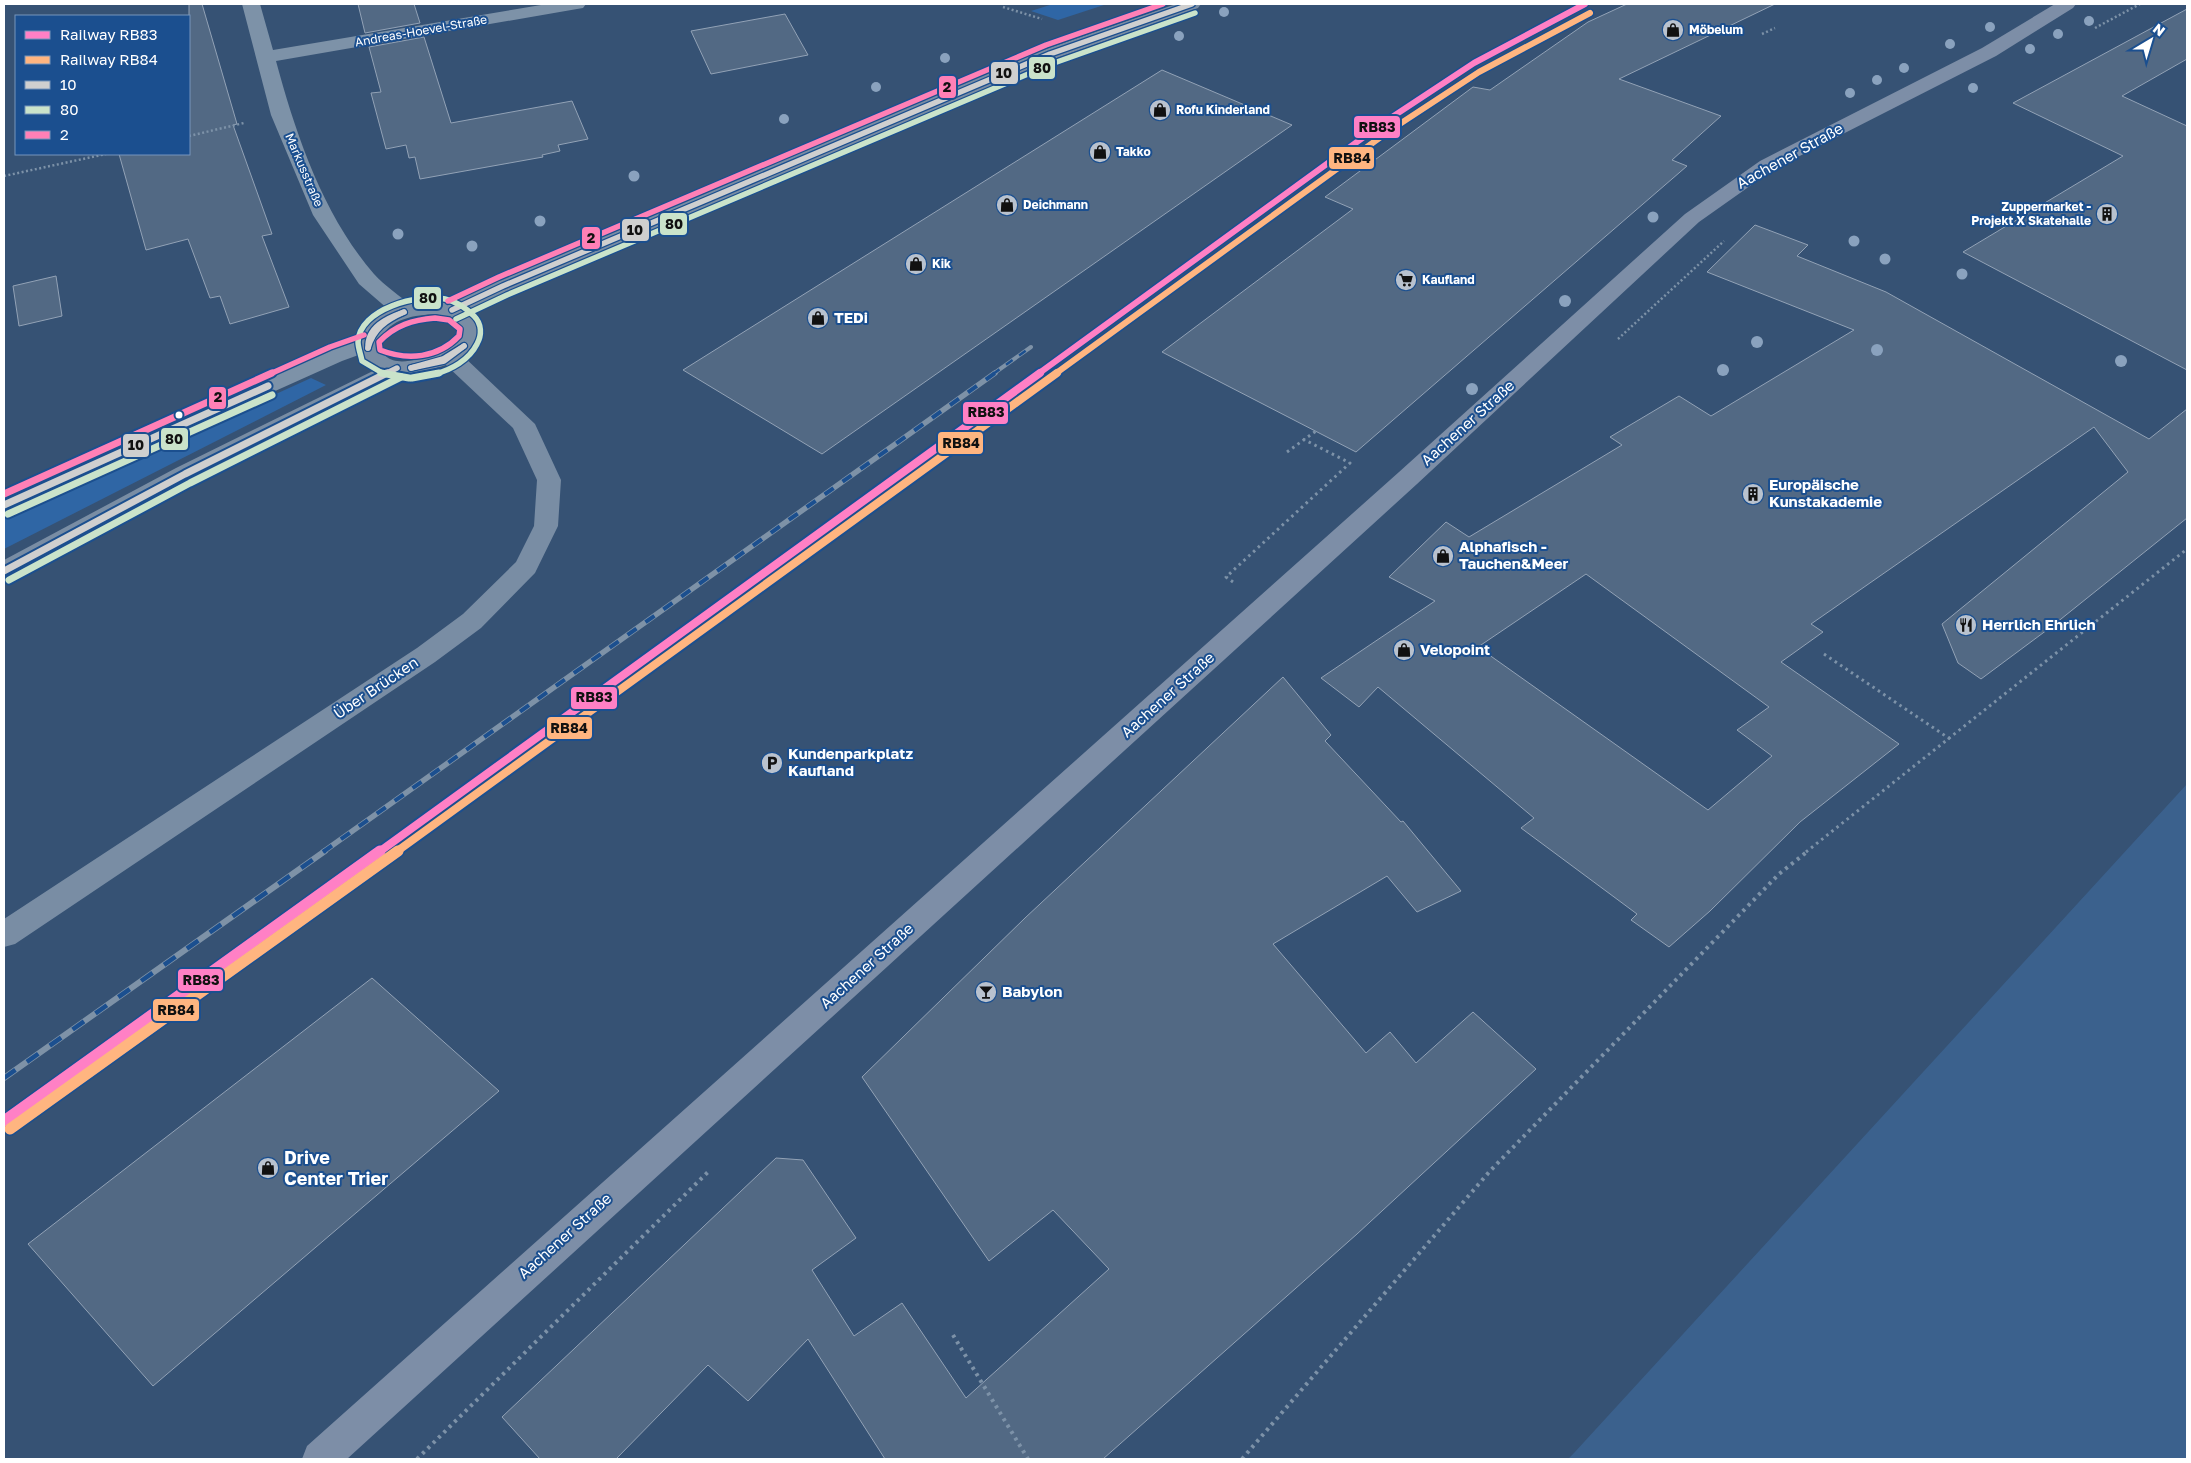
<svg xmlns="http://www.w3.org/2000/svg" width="2191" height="1463" font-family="'Golos Text',sans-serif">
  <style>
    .green { fill: #2f66a5 }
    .water { fill: #3b618d }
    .building { fill: #526984; stroke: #92a2b6; fill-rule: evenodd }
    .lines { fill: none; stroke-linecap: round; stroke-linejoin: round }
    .path-far2 { stroke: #7d92a8; stroke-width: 2.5; stroke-dasharray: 2 2.5; stroke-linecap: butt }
    .path-far1 { stroke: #7d92a8; stroke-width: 3; stroke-dasharray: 2.5 4; stroke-linecap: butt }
    .path { stroke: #7d92a8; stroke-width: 4; stroke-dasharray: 3 4.5; stroke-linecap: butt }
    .street { fill: #7d92a8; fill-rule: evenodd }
    .secondary { fill: #798da4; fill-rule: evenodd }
    .primary { fill: #7d8ea7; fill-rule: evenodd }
    .rail-far2-casing { stroke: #7e92a7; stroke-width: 4 }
    .rail-far1-casing { stroke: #7e92a7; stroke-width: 5.5 }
    .rail-casing { stroke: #7e92a7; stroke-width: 6 }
    .rail-far2 { stroke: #1b4f8f; stroke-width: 2.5; stroke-dasharray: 8; stroke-linecap: butt }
    .rail-far1 { stroke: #1b4f8f; stroke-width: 4; stroke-dasharray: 11; stroke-linecap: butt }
    .rail { stroke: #1b4f8f; stroke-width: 4.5; stroke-dasharray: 14; stroke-linecap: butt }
    .bus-1-far1-casing { stroke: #1b4f8f; stroke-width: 8 }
    .bus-1-casing { stroke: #1b4f8f; stroke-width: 11 }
    .bus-2-far1-casing { stroke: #1b4f8f; stroke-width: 8 }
    .bus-2-casing { stroke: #1b4f8f; stroke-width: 11 }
    .bus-3-far1-casing { stroke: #1b4f8f; stroke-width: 8 }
    .bus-3-casing { stroke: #1b4f8f; stroke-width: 11 }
    .bus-1-far1 { stroke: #cfcfcf; stroke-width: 5.5 }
    .bus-1 { stroke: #cfcfcf; stroke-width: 7 }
    .bus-2-far1 { stroke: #cae3ca; stroke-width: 5.5 }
    .bus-2 { stroke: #cae3ca; stroke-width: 7 }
    .bus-3-far1 { stroke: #ff80b6; stroke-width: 5.5 }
    .bus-3 { stroke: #ff80b6; stroke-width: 7 }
    .rail-1-far2-casing { stroke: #1b4f8f; stroke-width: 9 }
    .rail-1-far1-casing { stroke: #1b4f8f; stroke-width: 12 }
    .rail-1-casing { stroke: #1b4f8f; stroke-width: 14 }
    .rail-2-far2-casing { stroke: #1b4f8f; stroke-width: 9 }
    .rail-2-far1-casing { stroke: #1b4f8f; stroke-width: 12 }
    .rail-2-casing { stroke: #1b4f8f; stroke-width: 14 }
    .rail-1-far2 { stroke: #ff80c5; stroke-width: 6 }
    .rail-1-far1 { stroke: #ff80c5; stroke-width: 8 }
    .rail-1 { stroke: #ff80c5; stroke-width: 11 }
    .rail-2-far2 { stroke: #ffb580; stroke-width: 6 }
    .rail-2-far1 { stroke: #ffb580; stroke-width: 8 }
    .rail-2 { stroke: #ffb580; stroke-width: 11 }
    .tree { fill: #8aa2be }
    .bus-dot { fill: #fff; stroke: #1b4f8f; stroke-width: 2 }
    .labels { text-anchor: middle; stroke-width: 4; stroke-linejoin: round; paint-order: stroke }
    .far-poi-label { font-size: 12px; font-weight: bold; fill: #fff; stroke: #1b4f8f; text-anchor: start }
    .far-street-label { font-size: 12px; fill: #fff; stroke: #1b4f8f }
    .street-label { font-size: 15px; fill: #fff; stroke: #1b4f8f }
    .poi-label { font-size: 15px; font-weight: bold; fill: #fff; stroke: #1b4f8f; text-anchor: start }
    .near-poi-label { font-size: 18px; font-weight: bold; fill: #fff; stroke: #1b4f8f; text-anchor: start }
    .line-badge { stroke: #1b4f8f; stroke-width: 2 }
    .pale-badge-label { font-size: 14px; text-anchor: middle; font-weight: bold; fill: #111 }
  </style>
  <rect width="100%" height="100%" fill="#365274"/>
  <!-- green -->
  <g class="green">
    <path d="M1053 4H1107L1058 20 1031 11Z"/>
    <path d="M311 378 326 385 4 549V518Z"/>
  </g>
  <!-- water -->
  <path class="water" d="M2187 784V1459H1568L1574 1453Z"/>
  <!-- building -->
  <g class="building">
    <path d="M189 4H202L237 124 233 125 272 234 262 236 289 307 230 324 220 296 210 298 188 239 146 250 119 154H189Z"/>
    <path d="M358 4H414L420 23 365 33Z"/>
    <path d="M1627 4H1775L1619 79 1721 116 1672 160 1687 166 1356 452 1162 352 1353 209 1325 197 1473 87 1490 90 1588 22Z"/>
    <path d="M2187 9V59L2122 96 2187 126V370L1963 252 2123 156 2013 103Z"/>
    <path d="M785 14 808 55 711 74 691 31Z"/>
    <path d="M424 37 451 123 572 101 588 139 558 145 560 151 542 155 543 157 420 179 415 157 409 158 406 145 386 149 371 93 381 92 369 47Z"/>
    <path d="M1162 70 1292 125 822 454 683 370Z"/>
    <path d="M1755 225 1808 245 1797 256 1886 292 2149 439 2187 409V518L2051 627 1981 679 1958 663 1942 624 2128 472 2094 427 1811 624 1823 632 1781 662 1899 744 1800 822 1710 911 1669 947 1631 920 1637 914 1521 828 1534 818 1378 687 1359 707 1321 678 1435 601 1389 577 1446 522 1469 537 1622 445 1610 437 1679 396 1711 416 1854 330 1707 272ZM1586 574 1769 707 1737 730 1772 756 1708 810 1478 647Z"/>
    <path d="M56 276 62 316 19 326 13 286Z"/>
    <path d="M1283 677 1331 735 1325 741 1401 822 1403 821 1461 891 1417 912 1387 876 1273 944 1366 1053 1390 1032 1416 1063 1473 1012 1536 1069 1357 1234 1103 1459H885L808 1339 748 1401 708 1365 616 1459H540L502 1417 776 1158 803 1160 856 1238 812 1270 854 1336 902 1303 966 1398 1109 1269 1053 1210 989 1261 862 1077 1025 918Z"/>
    <path d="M372 978 499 1091 153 1386 28 1244Z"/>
  </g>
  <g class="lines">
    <!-- path-far2 -->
    <g class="path-far2">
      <path d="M1003 7 1042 19"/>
      <path d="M2095 28 2140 4"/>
      <path d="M1762 34 1775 28"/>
      <path d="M189 136 244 123"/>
      <path d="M4 176 106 154"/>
      <path d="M1618 339 1724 241"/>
    </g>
    <!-- path-far1 -->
    <g class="path-far1">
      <path d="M1287 452 1316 431"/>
      <path d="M1233 582 1226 577 1350 463 1303 439"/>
      <path d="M1824 654 1950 739"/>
      <path d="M1806 852 2187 549"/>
    </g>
    <!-- path -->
    <g class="path">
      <path d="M953 1335 1028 1459"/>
      <path d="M417 1459 710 1170"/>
      <path d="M1242 1459 1490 1171 1779 874 1808 851"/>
    </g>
    <!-- street -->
    <g class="street">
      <path d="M242 4H260L273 50 547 4H586L583 8 577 9 276 61C296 135 323 215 374 274 385 286 400 296 412 306L415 311 412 316 404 318 396 316 359 284 313 215 271 115Z"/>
      <path d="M367 337 375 339 378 344 375 349 342 361 4 513V495L326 351Z"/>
    </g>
    <!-- secondary -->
    <path class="secondary" d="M1176 4H1201L1198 8 1057 58 468 311C487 329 482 341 463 356L535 424 561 480 558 526 535 573 481 628 435 662 15 944 4 947V919L417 648 463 614 516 562 534 526 537 480 513 428 446 365 417 374 401 375 194 480 13 577 4 580V560L176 468 377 369C348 355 358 327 381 313 399 302 429 297 449 303L495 281 1043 50ZM436 314 451 319 458 325 459 334C445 354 380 381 380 340 390 318 415 315 436 314Z"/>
    <!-- primary -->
    <path class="primary" d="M2055 4H2076L2073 8 1996 56 1774 169 1699 222 1417 484 347 1459H302L307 1446 1399 472 1685 214 1760 161 1982 48Z"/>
    <!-- rail-far2 casing -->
    <g class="rail-far2-casing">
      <path id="rail-far2" d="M993 374 1031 347"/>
    </g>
    <!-- rail-far1 casing -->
    <g class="rail-far1-casing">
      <path id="rail-far1" d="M323 852 995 373"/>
    </g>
    <!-- rail casing -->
    <g class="rail-casing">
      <path id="rail" d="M4 1078 325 851"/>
    </g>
    <!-- rail-far2 -->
    <use href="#rail-far2" class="rail-far2"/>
    <!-- rail-far1 -->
    <use href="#rail-far1" class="rail-far1"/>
    <!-- rail -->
    <use href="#rail" class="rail"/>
    <!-- bus-1-far1 casing -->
    <g class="bus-1-far1-casing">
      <g id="bus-1-far1">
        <path d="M452 310 503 286 1050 54 1192 4"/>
        <path d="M368 348C367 327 387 318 404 312"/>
        <path d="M368 348C373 329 386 320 404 312"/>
        <path d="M411 368 443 359 464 346"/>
        <path d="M411 368 444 361 464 346"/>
        <path d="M385 374 397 368"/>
      </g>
    </g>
    <!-- bus-1 casing -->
    <g class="bus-1-casing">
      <g id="bus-1">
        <path d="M4 505 268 386"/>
        <path d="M4 571 185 474 387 373"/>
      </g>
    </g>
    <!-- bus-2-far1 casing -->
    <g class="bus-2-far1-casing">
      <g id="bus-2-far1">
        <path d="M456 319 507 295 1054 63 1195 13"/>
        <path d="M384 374 362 361C361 355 358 348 358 342 359 309 419 293 445 299 458 302 466 308 474 316 482 324 482 335 477 344 469 360 451 370 435 374"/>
      </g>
    </g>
    <!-- bus-2 casing -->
    <g class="bus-2-casing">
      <g id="bus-2">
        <path d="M381 373 409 378"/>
        <path d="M412 378 439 373"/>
        <path d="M8 514 272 395"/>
        <path d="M9 580 190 483 401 377"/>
      </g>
    </g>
    <!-- bus-3-far1 casing -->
    <g class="bus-3-far1-casing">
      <g id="bus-3-far1">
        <path d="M448 301 499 277 1046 45 1163 4"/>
        <path d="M435 318 449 320 460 329 459 336C438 358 408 361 380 350L379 342C395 325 413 320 435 318Z"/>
        <path d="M270 374 330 347 364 335"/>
      </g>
    </g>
    <!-- bus-3 casing -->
    <g class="bus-3-casing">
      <path id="bus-3" d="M4 494 272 373"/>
    </g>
    <!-- bus-1-far1 -->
    <use href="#bus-1-far1" class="bus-1-far1"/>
    <!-- bus-1 -->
    <use href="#bus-1" class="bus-1"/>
    <!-- bus-2-far1 -->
    <use href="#bus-2-far1" class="bus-2-far1"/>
    <!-- bus-2 -->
    <use href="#bus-2" class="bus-2"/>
    <!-- bus-3-far1 -->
    <use href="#bus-3-far1" class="bus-3-far1"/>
    <!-- bus-3 -->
    <use href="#bus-3" class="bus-3"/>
    <!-- rail-1-far2 casing -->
    <g class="rail-1-far2-casing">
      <path id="rail-1-far2" d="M1038 374 1383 123 1474 63 1585 4"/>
    </g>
    <!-- rail-1-far1 casing -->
    <g class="rail-1-far1-casing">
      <path id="rail-1-far1" d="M379 852 1040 373"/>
    </g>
    <!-- rail-1 casing -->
    <g class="rail-1-casing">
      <path id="rail-1" d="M4 1121 380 851"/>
    </g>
    <!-- rail-2-far2 casing -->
    <g class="rail-2-far2-casing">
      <path id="rail-2-far2" d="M1055 374 1389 131 1479 72 1590 13"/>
    </g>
    <!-- rail-2-far1 casing -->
    <g class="rail-2-far1-casing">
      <path id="rail-2-far1" d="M396 852 1057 373"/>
    </g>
    <!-- rail-2 casing -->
    <g class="rail-2-casing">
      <path id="rail-2" d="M10 1129 398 851"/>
    </g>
    <!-- rail-1-far2 -->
    <use href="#rail-1-far2" class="rail-1-far2"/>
    <!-- rail-1-far1 -->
    <use href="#rail-1-far1" class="rail-1-far1"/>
    <!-- rail-1 -->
    <use href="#rail-1" class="rail-1"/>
    <!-- rail-2-far2 -->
    <use href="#rail-2-far2" class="rail-2-far2"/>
    <!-- rail-2-far1 -->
    <use href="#rail-2-far1" class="rail-2-far1"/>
    <!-- rail-2 -->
    <use href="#rail-2" class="rail-2"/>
  </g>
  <!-- trees -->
  <g class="tree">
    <circle cx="1224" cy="12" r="5"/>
    <circle cx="2089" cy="21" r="5"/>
    <circle cx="1990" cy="27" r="5"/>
    <circle cx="2058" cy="34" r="5"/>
    <circle cx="1179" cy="36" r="5"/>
    <circle cx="1950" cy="44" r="5"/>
    <circle cx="2030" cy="49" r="5"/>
    <circle cx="945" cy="58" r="5"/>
    <circle cx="1904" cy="68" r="5"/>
    <circle cx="1877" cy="80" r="5"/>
    <circle cx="876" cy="87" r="5"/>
    <circle cx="1973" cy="88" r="5"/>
    <circle cx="1850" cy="93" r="5"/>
    <circle cx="784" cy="119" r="5"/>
    <circle cx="634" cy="176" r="5.5"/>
    <circle cx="1653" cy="217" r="5.5"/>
    <circle cx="540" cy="221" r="5.5"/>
    <circle cx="398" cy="234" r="5.5"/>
    <circle cx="1854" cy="241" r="5.5"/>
    <circle cx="472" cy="246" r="5.5"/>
    <circle cx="1885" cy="259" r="5.5"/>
    <circle cx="1962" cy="274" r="5.5"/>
    <circle cx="1565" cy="301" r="6"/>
    <circle cx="1757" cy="342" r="6"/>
    <circle cx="1877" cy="350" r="6"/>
    <circle cx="2121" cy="361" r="6"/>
    <circle cx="1723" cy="370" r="6"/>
    <circle cx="1472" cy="389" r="6"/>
  </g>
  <!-- icons -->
  <defs>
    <g id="shop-disc" transform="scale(1.125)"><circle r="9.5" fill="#b9c2ce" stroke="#1b4f8f"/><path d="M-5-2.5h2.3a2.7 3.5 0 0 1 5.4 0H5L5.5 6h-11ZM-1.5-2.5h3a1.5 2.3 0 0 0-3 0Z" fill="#111"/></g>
    <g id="building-disc" transform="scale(1.125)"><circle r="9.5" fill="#b9c2ce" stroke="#1b4f8f"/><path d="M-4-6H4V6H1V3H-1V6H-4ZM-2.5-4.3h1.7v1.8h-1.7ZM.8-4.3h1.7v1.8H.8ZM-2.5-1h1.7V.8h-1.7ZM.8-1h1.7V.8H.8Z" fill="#111"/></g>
    <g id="supermarket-disc" transform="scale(1.125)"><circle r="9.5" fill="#b9c2ce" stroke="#1b4f8f"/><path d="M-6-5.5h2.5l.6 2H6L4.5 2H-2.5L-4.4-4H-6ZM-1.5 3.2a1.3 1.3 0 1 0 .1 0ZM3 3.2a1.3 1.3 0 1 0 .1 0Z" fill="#111"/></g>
    <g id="restaurant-disc" transform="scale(1.125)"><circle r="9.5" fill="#b9c2ce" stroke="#1b4f8f"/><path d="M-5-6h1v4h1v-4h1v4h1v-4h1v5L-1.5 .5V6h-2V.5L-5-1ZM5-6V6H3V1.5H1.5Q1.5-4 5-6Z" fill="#111"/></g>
    <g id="parking-disc" transform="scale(1.125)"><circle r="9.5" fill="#b9c2ce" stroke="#1b4f8f"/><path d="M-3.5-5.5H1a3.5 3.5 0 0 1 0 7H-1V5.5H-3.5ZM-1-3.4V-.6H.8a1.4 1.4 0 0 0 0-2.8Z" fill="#111"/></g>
    <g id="bar-disc" transform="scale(1.125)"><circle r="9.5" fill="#b9c2ce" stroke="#1b4f8f"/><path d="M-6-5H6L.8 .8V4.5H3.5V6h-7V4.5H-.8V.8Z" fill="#111"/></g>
  </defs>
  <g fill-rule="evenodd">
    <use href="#shop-disc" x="1673" y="30"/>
    <use href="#shop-disc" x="1160" y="110"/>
    <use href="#shop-disc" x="1100" y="152"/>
    <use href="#shop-disc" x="1007" y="205"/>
    <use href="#building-disc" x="2107" y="214"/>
    <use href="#shop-disc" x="916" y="264"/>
    <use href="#supermarket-disc" x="1406" y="280"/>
    <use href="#shop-disc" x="818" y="318"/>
    <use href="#building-disc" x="1753" y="494"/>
    <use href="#shop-disc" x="1443" y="556"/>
    <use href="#restaurant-disc" x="1966" y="625"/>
    <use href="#shop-disc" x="1404" y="650"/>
    <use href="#parking-disc" x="772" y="763"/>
    <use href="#bar-disc" x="986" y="992"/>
    <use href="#shop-disc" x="268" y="1168"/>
  </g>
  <!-- markers -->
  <circle class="bus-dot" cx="179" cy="415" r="4.5"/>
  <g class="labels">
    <!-- far-poi labels -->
    <g class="far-poi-label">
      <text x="1689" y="34">Möbelum</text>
      <text x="1176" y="114">Rofu Kinderland</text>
      <text x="1116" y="156">Takko</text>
      <text x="1023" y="209">Deichmann</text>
      <text x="2091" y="211" text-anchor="end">Zuppermarket -<tspan x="2091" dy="14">Projekt X Skatehalle</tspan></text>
      <text x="932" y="268">Kik</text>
      <text x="1422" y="284">Kaufland</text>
    </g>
    <!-- far-street labels -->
    <g class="far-street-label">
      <text transform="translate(421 31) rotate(-10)" y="4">Andreas-Hoevel-Straße</text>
      <text transform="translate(304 170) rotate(67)" y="4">Markusstraße</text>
    </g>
    <!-- street labels -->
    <g class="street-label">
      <text transform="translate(1790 156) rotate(-29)" y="5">Aachener Straße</text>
      <text transform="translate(1468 423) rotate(-42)" y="5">Aachener Straße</text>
      <text transform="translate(376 688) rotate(-34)" y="5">Über Brücken</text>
      <text transform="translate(1168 695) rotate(-42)" y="5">Aachener Straße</text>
      <text transform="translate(867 966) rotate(-42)" y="5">Aachener Straße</text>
      <text transform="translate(565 1236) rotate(-42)" y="5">Aachener Straße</text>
    </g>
    <!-- poi labels -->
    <g class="poi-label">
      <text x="834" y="323">TEDi</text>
      <text x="1769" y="490">Europäische<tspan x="1769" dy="17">Kunstakademie</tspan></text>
      <text x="1459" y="552">Alphafisch -<tspan x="1459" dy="17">Tauchen&amp;Meer</tspan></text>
      <text x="1982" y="630">Herrlich Ehrlich</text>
      <text x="1420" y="655">Velopoint</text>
      <text x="788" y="759">Kundenparkplatz<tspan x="788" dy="17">Kaufland</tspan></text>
      <text x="1002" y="997">Babylon</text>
    </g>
    <!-- near-poi labels -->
    <g class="near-poi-label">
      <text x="284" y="1164">Drive<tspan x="284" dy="21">Center Trier</tspan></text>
    </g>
  </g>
  <g class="line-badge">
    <rect x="1028" y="56" width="28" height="24" rx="5" fill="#cae3ca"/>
    <rect x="990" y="61" width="29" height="24" rx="5" fill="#cfcfcf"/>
    <rect x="938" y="75" width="19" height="24" rx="5" fill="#ff80b6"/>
    <rect x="1353" y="115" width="48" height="24" rx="5" fill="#ff80c5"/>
    <rect x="1328" y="146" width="47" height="24" rx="5" fill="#ffb580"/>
    <rect x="659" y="212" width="29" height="24" rx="5" fill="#cae3ca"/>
    <rect x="621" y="218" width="29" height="24" rx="5" fill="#cfcfcf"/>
    <rect x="581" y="226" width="20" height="24" rx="5" fill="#ff80b6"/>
    <rect x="413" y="286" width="29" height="24" rx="5" fill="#cae3ca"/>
    <rect x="208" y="386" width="19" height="24" rx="5" fill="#ff80b6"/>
    <rect x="962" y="401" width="47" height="24" rx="5" fill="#ff80c5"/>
    <rect x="160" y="427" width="29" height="24" rx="5" fill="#cae3ca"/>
    <rect x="937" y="431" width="47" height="24" rx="5" fill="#ffb580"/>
    <rect x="122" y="433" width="28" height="25" rx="5" fill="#cfcfcf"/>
    <rect x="570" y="686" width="48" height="24" rx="5" fill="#ff80c5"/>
    <rect x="546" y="716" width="47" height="24" rx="5" fill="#ffb580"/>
    <rect x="177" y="968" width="47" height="24" rx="5" fill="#ff80c5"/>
    <rect x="152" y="998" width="48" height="24" rx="5" fill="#ffb580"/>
  </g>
  <g class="pale-badge-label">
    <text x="1042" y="73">80</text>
    <text x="1004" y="78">10</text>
    <text x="947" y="92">2</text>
    <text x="1377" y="132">RB83</text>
    <text x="1352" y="163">RB84</text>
    <text x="674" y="229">80</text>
    <text x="635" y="235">10</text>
    <text x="591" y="243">2</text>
    <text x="428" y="303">80</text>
    <text x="218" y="402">2</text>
    <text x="986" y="417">RB83</text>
    <text x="174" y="444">80</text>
    <text x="961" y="448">RB84</text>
    <text x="136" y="450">10</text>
    <text x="594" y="702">RB83</text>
    <text x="569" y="733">RB84</text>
    <text x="201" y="985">RB83</text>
    <text x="176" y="1015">RB84</text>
  </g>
  <!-- border -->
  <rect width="2191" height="1463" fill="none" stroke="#ffffff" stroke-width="10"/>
  <!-- legend -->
  <rect x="15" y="15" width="175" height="140" fill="#1b4f8f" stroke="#7695bc"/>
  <rect x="25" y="31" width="25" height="8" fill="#ff80c5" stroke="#7695bc"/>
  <text x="60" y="40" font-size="15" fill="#ffffff">Railway RB83</text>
  <rect x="25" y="56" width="25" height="8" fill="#ffb580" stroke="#7695bc"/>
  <text x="60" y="65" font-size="15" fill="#ffffff">Railway RB84</text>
  <rect x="25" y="81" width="25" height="8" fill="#cfcfcf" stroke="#7695bc"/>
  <text x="60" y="90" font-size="15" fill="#ffffff">10</text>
  <rect x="25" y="106" width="25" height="8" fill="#cae3ca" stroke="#7695bc"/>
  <text x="60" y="115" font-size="15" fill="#ffffff">80</text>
  <rect x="25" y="131" width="25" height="8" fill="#ff80b6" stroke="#7695bc"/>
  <text x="60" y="140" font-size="15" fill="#ffffff">2</text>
  <!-- north arrow -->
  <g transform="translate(2151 40) rotate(38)" stroke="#1b4f8f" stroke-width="4" paint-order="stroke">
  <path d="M0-4L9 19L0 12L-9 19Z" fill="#ffffff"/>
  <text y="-8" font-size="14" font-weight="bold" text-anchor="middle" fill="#ffffff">N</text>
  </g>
</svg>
